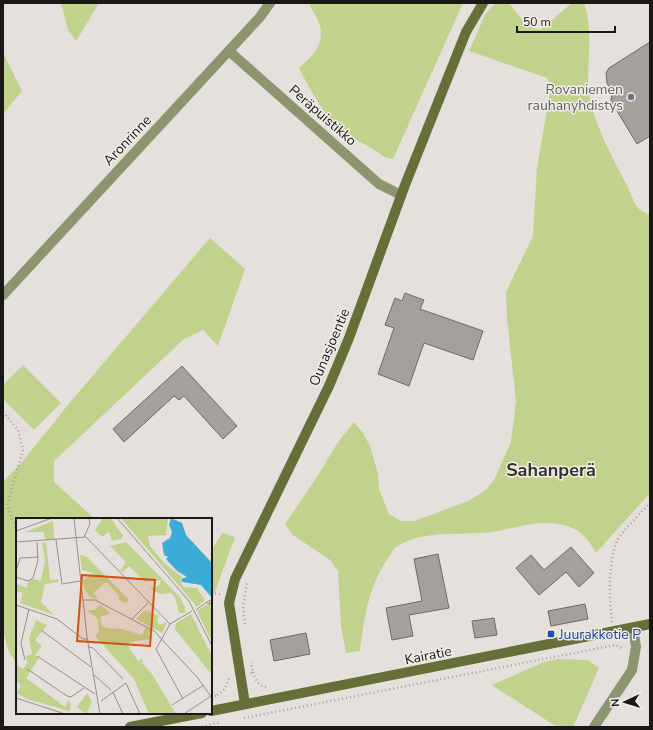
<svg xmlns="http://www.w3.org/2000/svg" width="653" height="730" font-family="'Nunito Sans',sans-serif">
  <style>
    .green { fill: #c1d28c }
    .building { fill: #a6a09c; stroke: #6f6a66 }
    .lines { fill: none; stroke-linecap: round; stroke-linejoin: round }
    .path { stroke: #a5a29e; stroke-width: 2.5; stroke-dasharray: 1 3; stroke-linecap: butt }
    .street { stroke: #8d9470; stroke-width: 10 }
    .secondary { stroke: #666f37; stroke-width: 10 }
    .worship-dot { fill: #6b7280; stroke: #f3ede8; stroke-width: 1.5 }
    .transit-dot { fill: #1a4fb4; stroke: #f3ede8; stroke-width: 1.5 }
    .labels { text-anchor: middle; stroke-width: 3; stroke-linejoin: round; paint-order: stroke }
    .worship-label { font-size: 14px; fill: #5b616d; stroke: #f3ede8; text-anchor: end }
    .street-label { font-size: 14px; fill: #191816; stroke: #f3ede8 }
    .transit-label { font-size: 14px; fill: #164399; stroke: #f3ede8; text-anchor: start }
    .district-label { font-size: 18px; font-weight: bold; fill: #34302c; stroke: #f3ede8 }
    .inset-road { fill: none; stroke: #93908c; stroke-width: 1 }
    .view { fill: #d3520d; fill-opacity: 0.15; stroke: #d3520d; stroke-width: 2 }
    .inset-edge { fill: none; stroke: #191816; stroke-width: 2 }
  </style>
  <rect width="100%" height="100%" fill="#e5e0db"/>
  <!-- green -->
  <g class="green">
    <path d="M61 3H99L76 41 68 30Z"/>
    <path d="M309 3H463L393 159 385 157C370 146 352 139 338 127 321 111 310 89 299 68 313 55 326 45 319 23 317 16 311 10 309 3Z"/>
    <path d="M509 3 527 26 540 30 572 3H584C594 30 586 63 589 91 592 121 614 161 628 187 631 194 634 204 639 209 642 211 647 213 650 215V493L596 553C588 539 580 528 563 525 538 519 515 529 491 532 460 536 424 529 396 547 393 549 391 554 389 557 369 584 364 618 360 651L346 653 341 626 338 571 330 560 293 535 285 524 317 477 338 442 354 422 363 433 370 446 378 474 379 489 389 514 401 521H415L468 501 486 490 494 480 511 442 516 401 507 318 506 292 533 236 537 168 551 86 547 78 469 51 486 13 495 4Z"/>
    <path d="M3 53 22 91 3 114Z"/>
    <path d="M210 238 245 269 218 346 203 330 184 339 54 461V482L95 519H17V664L9 652 3 631V482L22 462 72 400Z"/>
    <path d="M23 365 61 403 34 430 3 399V385Z"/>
    <path d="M222 533 235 537 212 600 211 628V551Z"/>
    <path d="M558 659 588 660 599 668 573 727H557L492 685 544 662Z"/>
  </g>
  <!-- building -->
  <g class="building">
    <path d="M650 42V136L637 144 611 101 612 92 607 83 606 73 609 68Z"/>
    <path d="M405 293 424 300 420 309 483 331 473 360 424 343 409 386 378 374 394 328 385 325 395 298 402 301Z"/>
    <path d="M182 366 237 426 223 439 184 396 179 400 174 396 124 442 113 429Z"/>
    <path d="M571 547 594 573 579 587 566 572 539 595 516 568 531 555 544 570Z"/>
    <path d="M438 554 449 608 409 615 413 636 392 640 386 608 422 601 414 559Z"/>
    <path d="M585 604 588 619 551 626 548 611Z"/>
    <path d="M494 618 497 635 475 638 472 621Z"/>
    <path d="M306 633 310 654 274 661 270 640Z"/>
  </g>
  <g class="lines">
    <!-- path -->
    <g class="path">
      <path d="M3 412 18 430 23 450 7 505 17 532"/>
      <path d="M211 593 220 594"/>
      <path d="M612 622C609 596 608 565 617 541 621 532 643 511 650 503"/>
      <path d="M245 624 243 607 247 583"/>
      <path d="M253 672C256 681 259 687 269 687"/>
      <path d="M251 673 253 672 251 662"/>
      <path d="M217 695 225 689 229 678 230 677"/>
      <path d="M211 696H217"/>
      <path d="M244 718 615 645 624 649"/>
      <path d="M202 727 221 722"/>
    </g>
    <!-- street -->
    <g class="street">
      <path d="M229 51 379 184 401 195"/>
      <path d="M3 295 260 17 270 3"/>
      <path d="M594 727 632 670 636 647 633 628"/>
    </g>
    <!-- secondary -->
    <g class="secondary">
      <path d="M245 704 229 603 235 579 329 386 349 338 405 185 466 32 483 3"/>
      <path d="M211 711 650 624"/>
      <path d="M130 727 202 713"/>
    </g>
  </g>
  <!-- markers -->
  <circle class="worship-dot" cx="631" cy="97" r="4"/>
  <rect class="transit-dot" x="547" y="630" width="8" height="8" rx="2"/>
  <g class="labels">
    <!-- worship labels -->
    <g class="worship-label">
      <text x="623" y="94">Rovaniemen<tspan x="623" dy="16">rauhanyhdistys</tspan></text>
    </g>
    <!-- street labels -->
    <g class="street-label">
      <text transform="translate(323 115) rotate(41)" y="5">Peräpuistikko</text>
      <text transform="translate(127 140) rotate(-47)" y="5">Aronrinne</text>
      <text transform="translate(329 347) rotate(-67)" y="5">Ounasjoentie</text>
      <text transform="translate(428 655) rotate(-11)" y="5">Kairatie</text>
    </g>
    <!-- transit labels -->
    <g class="transit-label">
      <text x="559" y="639">Juurakkotie P</text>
    </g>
    <!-- district labels -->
    <g class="district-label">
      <text x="551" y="476">Sahanperä</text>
    </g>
  </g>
  <!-- overview -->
  <g transform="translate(16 518)">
    <rect width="196" height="196" fill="#e5e0db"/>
    <path d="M87 0H95L107 18 105 21 96 23 93 14 86 19 79 12ZM105 0H152L150 17 132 18 134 28 149 46 166 59 164 61 167 69 181 70 189 82 181 89ZM37 3 38 20 30 22 27 14H9ZM30 24 34 62 42 61 43 64 29 66 25 84 38 97 4 85 7 75 0 73V66L11 70 12 64 17 61 25 63 29 42 26 25ZM110 24 163 78 169 89V95H163L159 79 155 75 144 76 134 70 143 68 145 62 129 64 113 48 107 54 104 53 110 44 94 28ZM64 37 70 38 113 82 110 85 103 82V78L90 64 77 75 83 82 74 79 68 70 67 63 77 55 66 52ZM196 80V124L181 93 195 84ZM84 87 94 95 84 99 86 108 91 110 106 111 126 117 130 109 135 112 132 116 135 121 118 123 113 125V129L122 143 127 140 126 145 136 156 160 196H133L118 161 79 118 83 114 82 101 71 92H79ZM130 92 143 98 141 102 143 107 151 104 146 115 120 101ZM175 96 196 138V157L159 111 160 105ZM20 102 31 107 19 122 26 128 19 137 23 140 10 160 49 189 53 181 55 189 53 193 11 181 0 175 5 168 0 162V137L2 148 7 151 11 145 10 138 16 136 13 120ZM71 175 76 184 70 196 61 189Z" fill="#c1d28c"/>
    <path d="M155 0 166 5 170 17 196 45V80L185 67 166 64 165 61 171 59 161 53 150 41 152 39 148 37 146 25 154 20 156 14 153 7Z" fill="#3cabd8"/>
    <path class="inset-road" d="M58 0 71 119 84 196M101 0 173 83 196 128M0 13 36 0M68 19 74 6 73 0M40 22 46 66 64 63M0 24 70 19 154 106M0 53 4 40 22 39M0 59 12 63 17 60 22 42 21 24M67 82H79L138 113 181 159 196 180M0 87 41 101 67 121H71M180 92 194 82V86L191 85M116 101 132 85M25 112 75 149M73 129 77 130 107 161M21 138 79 176M9 142 5 125 13 91M11 151 51 178 55 179 68 170M77 156 95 172M97 174 107 196M0 180 49 196M167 181 140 131 154 106 176 93M85 183 110 165 124 196M156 187 188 167M168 196 195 178"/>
    <path class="view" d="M66 57 139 62 134 128 61 123Z"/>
    <rect width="196" height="196" class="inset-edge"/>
  </g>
  <!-- border -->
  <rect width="653" height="730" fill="none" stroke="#191816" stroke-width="8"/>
  <!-- north arrow -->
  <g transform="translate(625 702) rotate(266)" stroke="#f3ede8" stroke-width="3" paint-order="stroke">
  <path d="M0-3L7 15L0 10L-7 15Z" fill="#191816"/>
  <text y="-6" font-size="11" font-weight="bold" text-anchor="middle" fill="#191816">N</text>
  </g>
  <!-- scale -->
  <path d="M517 26v6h98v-6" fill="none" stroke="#191816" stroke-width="2"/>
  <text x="523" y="26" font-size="12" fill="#191816" stroke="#f3ede8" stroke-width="3" paint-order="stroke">50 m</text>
</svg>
